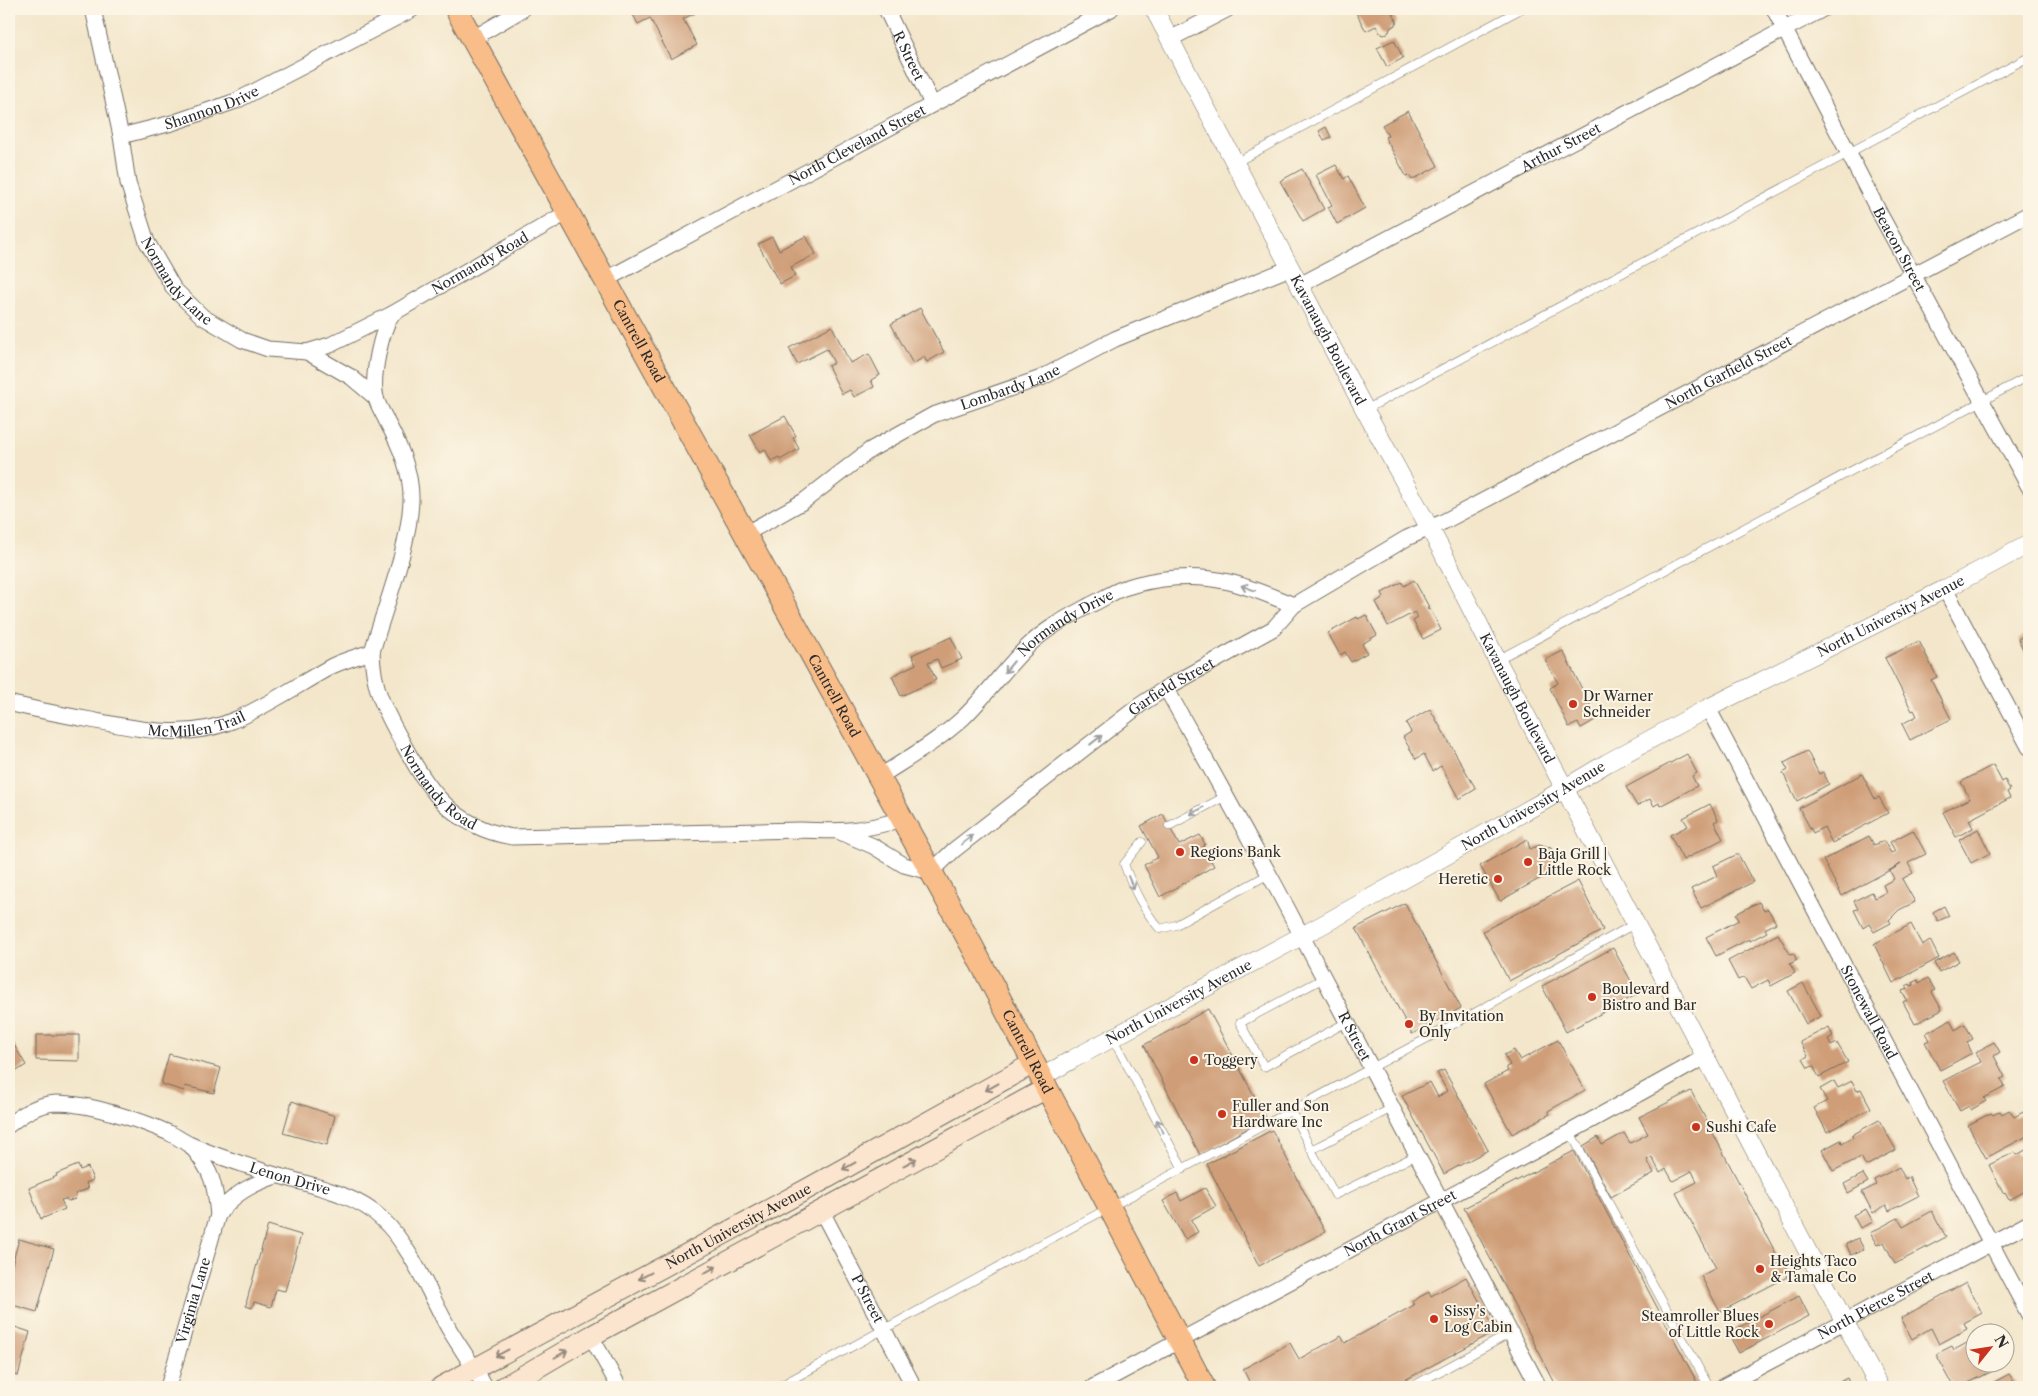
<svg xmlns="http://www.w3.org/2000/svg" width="2038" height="1396" font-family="'Libre Caslon Text',serif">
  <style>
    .building { fill: #cf9e78 }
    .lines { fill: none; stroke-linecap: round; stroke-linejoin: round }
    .service-casing { stroke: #716c63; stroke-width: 9 }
    .minor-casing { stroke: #716c63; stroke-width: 17 }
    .tertiary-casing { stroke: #716c63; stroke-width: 19 }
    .secondary-casing { stroke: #716c63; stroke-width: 22 }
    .primary-casing { stroke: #716c63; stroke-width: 24 }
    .service { stroke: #fff; stroke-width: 8 }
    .minor { stroke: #fff; stroke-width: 15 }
    .tertiary { stroke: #fff; stroke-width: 18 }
    .secondary { stroke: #fce5cf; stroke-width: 20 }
    .primary { stroke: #f8bd88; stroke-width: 22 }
    .oneway { stroke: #a0a0a0 }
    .oneway2 { stroke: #94887d }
    .poi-dot { fill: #c8321e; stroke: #fcf5e5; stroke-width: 2 }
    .labels { text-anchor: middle; stroke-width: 4; stroke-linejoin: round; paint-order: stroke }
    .street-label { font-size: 14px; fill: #2b2b2b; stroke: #fcf5e5 }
    .poi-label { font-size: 14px; fill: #2b2b2b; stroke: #fcf5e5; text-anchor: start }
  </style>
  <rect width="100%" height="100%" fill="#fcf5e5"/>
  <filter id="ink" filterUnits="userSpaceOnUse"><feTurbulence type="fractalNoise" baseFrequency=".02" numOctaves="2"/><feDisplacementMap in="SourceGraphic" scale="10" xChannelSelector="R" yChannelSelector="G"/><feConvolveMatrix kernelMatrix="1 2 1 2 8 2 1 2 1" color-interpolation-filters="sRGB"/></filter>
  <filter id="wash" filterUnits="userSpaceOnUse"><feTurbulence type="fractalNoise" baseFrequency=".0096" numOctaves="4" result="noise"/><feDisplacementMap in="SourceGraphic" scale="20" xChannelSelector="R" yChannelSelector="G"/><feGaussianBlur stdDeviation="1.12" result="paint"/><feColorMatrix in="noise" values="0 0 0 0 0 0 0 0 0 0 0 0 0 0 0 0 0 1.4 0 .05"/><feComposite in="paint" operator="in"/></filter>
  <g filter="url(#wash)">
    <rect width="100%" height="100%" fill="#f3e6ca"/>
    <g id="blocks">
      <!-- building -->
      <g class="building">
        <path d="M630 9H703L683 19 697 45 671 59 650 18 638 24Z"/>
        <path d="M1354 9H1390L1397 21 1395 25 1390 28 1389 32 1384 35 1380 33 1376 26 1366 31Z"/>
        <path d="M1394 40 1403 58 1387 67 1377 48Z"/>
        <path d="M1408 111 1438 166 1412 180 1409 175 1406 176 1385 137 1388 136 1382 125Z"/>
        <path d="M1326 127 1331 137 1324 140 1319 131Z"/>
        <path d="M1336 165 1344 179 1348 176 1365 208 1337 224 1328 207 1332 205 1316 175Z"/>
        <path d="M1302 169 1324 209 1303 221 1280 181Z"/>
        <path d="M806 236 816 254 791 267 795 276 780 284 758 244 772 237 779 250Z"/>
        <path d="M920 308 944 352 927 362 924 357 913 364 891 324Z"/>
        <path d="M832 326 850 363 869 354 880 375 871 380 874 387 854 397 850 390 842 394 828 366 834 363 827 349 797 364 789 348Z"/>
        <path d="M785 416 796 436 793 438 799 449 780 460 779 457 771 461 765 449 760 452 750 435Z"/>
        <path d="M1414 580 1429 607H1427L1428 610 1430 609 1441 630 1423 639 1413 621 1418 618 1415 612 1388 626 1376 602 1384 597 1382 593 1402 582 1404 586Z"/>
        <path d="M1366 615 1377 635 1362 644 1367 653 1351 662 1345 652 1340 655 1328 633 1357 617 1358 619Z"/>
        <path d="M2029 633V661L2018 639Z"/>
        <path d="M951 637 962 659 941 668 937 659 928 663 936 680 901 696 892 676 916 664 912 655Z"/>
        <path d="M1919 641 1937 677 1931 680 1951 719 1910 740 1902 724 1917 716 1914 710 1912 711 1885 658Z"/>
        <path d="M1563 651 1597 719 1581 728 1578 723 1569 727 1550 688 1558 683 1545 660Z"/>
        <path d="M1430 709 1476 789 1459 799 1441 766 1433 771 1424 754 1416 759 1403 737 1411 732 1406 723Z"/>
        <path d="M1807 751 1819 774 1823 772 1829 784 1797 801 1783 773 1788 770 1784 763Z"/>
        <path d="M1687 754 1697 773 1692 776 1697 786 1660 806 1659 803 1654 806 1650 799 1637 806 1626 787Z"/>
        <path d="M1993 765 2002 782 2005 780 2010 790 2007 792 2010 798 1969 820 1973 828 1956 837 1943 812 1970 799 1961 782Z"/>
        <path d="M1862 774 1875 799 1879 797 1888 813 1832 843 1824 827 1813 833 1799 808Z"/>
        <path d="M1710 804 1718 820 1714 822 1723 839 1683 860 1670 835 1688 826 1683 818Z"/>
        <path d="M1163 814 1179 845 1200 835 1205 844 1203 847 1214 866 1160 897 1144 865 1158 857 1141 826Z"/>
        <path d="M1978 829 1990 853 1971 863 1959 840Z"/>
        <path d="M1913 830 1926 854 1908 863 1913 873 1902 879 1915 902 1899 910 1889 920 1891 923 1874 932 1869 924 1863 928 1854 910 1858 909 1854 901 1872 892 1875 898 1886 892 1883 885 1894 879 1890 871 1901 864 1842 896 1823 860 1869 836 1874 845 1884 841 1891 853 1895 851 1890 842Z"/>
        <path d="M1527 839 1530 849 1540 845 1551 848 1560 867 1500 901 1480 866Z"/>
        <path d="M1738 854 1753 882 1701 908 1691 889 1717 876 1713 866Z"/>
        <path d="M1578 881 1603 930 1509 981 1483 931Z"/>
        <path d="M1759 902 1764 911 1768 909 1776 923 1765 929 1767 932 1750 941 1749 939 1716 956 1706 937 1739 920 1736 914Z"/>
        <path d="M1405 903 1461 1008 1412 1034 1356 928Z"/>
        <path d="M1944 906 1949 916 1938 921 1933 912Z"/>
        <path d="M1911 924 1922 945 1930 940 1939 958 1893 983 1874 944Z"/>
        <path d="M1778 934 1790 954 1793 953 1797 960 1790 964 1795 973 1771 986 1768 980 1751 989 1744 977 1738 980 1728 961Z"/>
        <path d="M1613 948 1638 994 1566 1032 1542 986Z"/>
        <path d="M1954 952 1959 961 1939 972 1934 963Z"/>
        <path d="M1928 978 1935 990 1932 992 1942 1010 1915 1024 1903 1002 1907 1000 1902 991 1907 989 1906 986 1910 984 1911 986 1914 985 1913 982 1918 980 1919 983Z"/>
        <path d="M1803 983 1821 1016 1806 1024 1788 991Z"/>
        <path d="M1208 1009 1266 1118 1200 1155 1144 1045Z"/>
        <path d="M1950 1020 1955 1030 1965 1024 1973 1039 1967 1042 1972 1053 1940 1070 1925 1042 1930 1040 1926 1033Z"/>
        <path d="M1829 1027 1833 1036 1828 1039 1831 1046 1837 1043 1848 1062 1819 1077 1813 1066 1808 1068 1803 1059 1808 1056 1800 1042Z"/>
        <path d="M36 1035H79V1061L36 1060Z"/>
        <path d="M11 1040 26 1065 9 1076V1042Z"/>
        <path d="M1558 1040 1585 1090 1548 1111 1550 1114 1512 1134 1484 1084 1508 1071 1506 1067 1510 1065 1504 1055 1514 1050 1520 1060Z"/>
        <path d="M1994 1042 2000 1052 1994 1056 2005 1077 2001 1079 2005 1087 1984 1098 1986 1101 1971 1110 1969 1106 1960 1111 1943 1081 1981 1062 1976 1052Z"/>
        <path d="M169 1054 221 1068 214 1093 185 1086 184 1091 161 1084Z"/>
        <path d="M1444 1070 1488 1150 1444 1174 1402 1096 1430 1082 1438 1097 1447 1091 1437 1073Z"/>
        <path d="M1834 1081 1838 1088 1852 1081 1857 1091 1861 1089 1871 1108 1827 1132 1814 1108 1827 1101 1820 1089Z"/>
        <path d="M1691 1091 1782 1265 1784 1263 1788 1270 1784 1272 1787 1277 1720 1312 1701 1276 1716 1268 1676 1193 1697 1182 1692 1171 1673 1181 1666 1169 1660 1173 1652 1157 1647 1160 1654 1173 1611 1197 1583 1146 1598 1137 1602 1145 1624 1133 1630 1143 1648 1134 1639 1117Z"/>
        <path d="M292 1101 335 1116 327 1145 283 1133Z"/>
        <path d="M2029 1109V1135L1986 1158 1968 1125 1991 1113 1993 1115 2000 1111 2002 1114 2009 1110 2014 1117Z"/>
        <path d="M1879 1120 1896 1150 1866 1166 1861 1157 1833 1171 1822 1150 1841 1140 1842 1143 1853 1137 1852 1135Z"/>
        <path d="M1272 1130 1325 1232 1259 1266 1207 1164Z"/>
        <path d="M2029 1148V1189L2009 1200 2005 1193 2004 1194 1989 1165 2015 1152 2017 1155Z"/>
        <path d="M1574 1151 1699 1386 1696 1387H1557L1464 1208Z"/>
        <path d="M78 1165 80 1170 88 1167 93 1180 86 1183 88 1189 77 1193 75 1199 69 1201 65 1199 61 1200 65 1209 41 1219 29 1188 57 1176 56 1174Z"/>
        <path d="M1899 1167 1905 1179 1909 1177 1918 1196 1889 1211 1886 1205 1873 1213 1862 1192 1876 1185 1874 1180Z"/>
        <path d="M1863 1174 1868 1182 1848 1193 1844 1184Z"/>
        <path d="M1205 1188 1216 1206 1191 1220 1198 1232 1185 1239 1163 1201 1177 1193 1181 1201Z"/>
        <path d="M1866 1209 1873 1222 1860 1228 1853 1215Z"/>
        <path d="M1932 1211 1946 1237 1895 1264 1884 1242 1877 1245 1870 1233 1898 1218 1903 1227Z"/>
        <path d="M268 1225 301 1235 285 1291 276 1289 271 1307 254 1302 252 1308 246 1306 247 1300Z"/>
        <path d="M1858 1238 1864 1249 1851 1255 1846 1244Z"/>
        <path d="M19 1239 54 1249 37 1312 9 1304V1276Z"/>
        <path d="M1466 1277 1496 1331 1392 1387H1252L1243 1369 1290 1343 1299 1359 1341 1336 1345 1343 1414 1305 1412 1301 1429 1292 1431 1296Z"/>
        <path d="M1966 1282 1982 1313 1964 1323 1967 1329 1939 1344 1931 1328 1912 1339 1901 1318Z"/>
        <path d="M1799 1296 1809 1316 1739 1353 1728 1333Z"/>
        <path d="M9 1325 30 1332 18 1376 9 1374Z"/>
        <path d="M1992 1325 1997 1334H1977Z"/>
        <path d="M1976 1338V1364H2004L2005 1365 1960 1387H1954L1936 1354 1952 1346 1954 1350Z"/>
        <path d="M2009 1374 2018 1387H1985Z"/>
        <path d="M1847 1378 1851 1387H1833L1832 1386Z"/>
      </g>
    </g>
  </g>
  <g filter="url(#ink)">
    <use href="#blocks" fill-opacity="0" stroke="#716c63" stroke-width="1"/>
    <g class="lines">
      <!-- service casing -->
      <g class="service-casing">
        <g id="service">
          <path d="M1235 163 1521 9"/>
          <path d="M1365 410 2029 57"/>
          <path d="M1497 660 2029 376"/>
          <path d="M1169 826 1226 796"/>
          <path d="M1142 842 1124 864C1133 888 1143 910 1160 929L1176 925 1269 874"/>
          <path d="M1324 978 1240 1023 1264 1067 1347 1022"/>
          <path d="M1113 1039 1183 1169"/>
          <path d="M1291 1111 1335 1195 1417 1155"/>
          <path d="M1570 1132 1709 1387"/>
          <path d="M1311 1150 1392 1108"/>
          <path d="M778 1387 1011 1260 1469 1016 1636 923"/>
          <path d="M1411 1387 1511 1333"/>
        </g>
      </g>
      <!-- minor casing -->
      <g class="minor-casing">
        <g id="minor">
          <path id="s1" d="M93 9 121 136 128 183 147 242 174 289 203 317 242 340 268 349 307 352 330 345 392 314 568 212"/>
          <path id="s2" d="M886 9 932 104"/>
          <path id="s3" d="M1774 9 1880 214 2029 487"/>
          <path d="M472 39 523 9"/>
          <path d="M1170 39 1228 9"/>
          <path id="s4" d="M121 136 172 123 236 101 413 9"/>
          <path id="s5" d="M605 280 1111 9"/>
          <path id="s6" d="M1300 285 1823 9"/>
          <path id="s7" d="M392 314C381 331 371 377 376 398 378 406 384 415 387 422 400 446 412 473 411 501 409 548 385 606 372 652 373 687 383 707 400 738 428 790 451 826 512 837L800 830C840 832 863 831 902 819"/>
          <path d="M307 352 351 377 376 398"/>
          <path id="s8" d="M745 534 804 501 870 450 933 415 1041 378 1115 339 1290 268"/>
          <path d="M1945 589 2029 747"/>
          <path id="s9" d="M1166 688 1275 885 1539 1387"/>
          <path id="s10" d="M9 703C36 710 63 715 91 720 143 730 189 741 239 718 272 703 301 683 332 666 345 660 358 656 372 652"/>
          <path id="s11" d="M1708 708 2029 1315"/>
          <path id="s12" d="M879 777C908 758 938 741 963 718 986 696 1004 669 1027 647 1045 629 1068 617 1090 605 1102 600 1112 592 1124 588 1157 577 1195 574 1229 582 1251 587 1272 597 1294 605"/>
          <path id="s13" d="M840 832 873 846 904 865 931 872 954 850 1140 705 1166 688 1274 628 1294 605 1407 538 1443 522 2029 214"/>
          <path id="s14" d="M9 1125C22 1114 38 1104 56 1103 87 1103 141 1120 169 1133 176 1136 182 1141 189 1144 212 1155 237 1162 260 1170 300 1184 352 1190 382 1219 411 1246 430 1295 449 1329 461 1349 474 1367 485 1387"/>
          <path id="s15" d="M821 1210 914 1387"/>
          <path d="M218 1215C233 1193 253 1184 276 1176"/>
          <path d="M591 1336 619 1387"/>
          <path id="s16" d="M168 1387 218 1215C215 1183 212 1171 191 1146"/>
          <path id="s17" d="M1093 1387 1570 1132 1705 1057"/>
          <path id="s18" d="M1722 1387 2029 1223"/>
        </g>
      </g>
      <!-- tertiary casing -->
      <g class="tertiary-casing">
        <g id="tertiary">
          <path id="s19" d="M1154 9 1365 410 1442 551 1497 660 1879 1387"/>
          <path id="s20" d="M1042 1077 1073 1059 1322 925 1542 802 1607 763 1708 708 1945 589 2029 544"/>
        </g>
      </g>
      <!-- secondary casing -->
      <g class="secondary-casing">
        <g id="secondary">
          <path id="s21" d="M441 1387 809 1188 1034 1063"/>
          <path d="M504 1387 591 1336 1047 1088"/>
        </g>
      </g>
      <!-- primary casing -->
      <g class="primary-casing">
        <g id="primary">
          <path id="s22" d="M456 9 972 946 1204 1387"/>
        </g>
      </g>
      <!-- service -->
      <use href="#service" class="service"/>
      <!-- minor -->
      <use href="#minor" class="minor"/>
      <!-- tertiary -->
      <use href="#tertiary" class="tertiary"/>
      <!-- secondary -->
      <use href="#secondary" class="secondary"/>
      <!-- primary -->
      <use href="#primary" class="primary"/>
    </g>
    <!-- one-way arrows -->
    <defs><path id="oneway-shaft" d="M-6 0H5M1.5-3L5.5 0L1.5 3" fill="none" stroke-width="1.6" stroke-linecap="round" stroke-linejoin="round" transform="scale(1.25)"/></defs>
    <g class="oneway">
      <use href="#oneway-shaft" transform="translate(1248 588) rotate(-160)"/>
      <use href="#oneway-shaft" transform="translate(1009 667) rotate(130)"/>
      <use href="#oneway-shaft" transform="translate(1096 740) rotate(-38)"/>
      <use href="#oneway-shaft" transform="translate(1197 811) rotate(152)"/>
      <use href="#oneway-shaft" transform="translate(967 840) rotate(-38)"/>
      <use href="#oneway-shaft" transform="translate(1131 883) rotate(67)"/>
      <use href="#oneway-shaft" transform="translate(1160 1126) rotate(-118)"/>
    </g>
    <g class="oneway2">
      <use href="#oneway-shaft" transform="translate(992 1087) rotate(151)"/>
      <use href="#oneway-shaft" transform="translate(910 1162) rotate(-28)"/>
      <use href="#oneway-shaft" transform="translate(849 1166) rotate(151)"/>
      <use href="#oneway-shaft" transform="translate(710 1270) rotate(-29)"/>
      <use href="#oneway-shaft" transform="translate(645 1276) rotate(152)"/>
      <use href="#oneway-shaft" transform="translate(502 1353) rotate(152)"/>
      <use href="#oneway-shaft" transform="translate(561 1354) rotate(-30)"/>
    </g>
  </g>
  <!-- markers -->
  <g class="poi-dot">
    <circle cx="1573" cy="704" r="5"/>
    <circle cx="1180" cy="852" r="5"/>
    <circle cx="1528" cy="862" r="5"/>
    <circle cx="1498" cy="879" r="5"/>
    <circle cx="1592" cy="997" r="5"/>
    <circle cx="1409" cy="1024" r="5"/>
    <circle cx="1194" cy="1060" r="5"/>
    <circle cx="1222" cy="1114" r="5"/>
    <circle cx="1696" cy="1127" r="5"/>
    <circle cx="1760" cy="1269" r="5"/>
    <circle cx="1434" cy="1319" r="5"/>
    <circle cx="1769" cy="1324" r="5"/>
  </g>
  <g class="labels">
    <!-- street labels -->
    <g class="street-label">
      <text dy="5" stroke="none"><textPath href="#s2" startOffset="52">R Street</textPath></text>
      <text dy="5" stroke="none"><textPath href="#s4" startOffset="95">Shannon Drive</textPath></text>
      <text dy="5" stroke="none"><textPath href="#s5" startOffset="286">North Cleveland Street</textPath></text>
      <text dy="5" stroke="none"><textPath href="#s6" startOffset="295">Arthur Street</textPath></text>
      <text dy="5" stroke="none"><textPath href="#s3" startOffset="271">Beacon Street</textPath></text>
      <text dy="5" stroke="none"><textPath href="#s1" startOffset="641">Normandy Road</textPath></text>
      <text dy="5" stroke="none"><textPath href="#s1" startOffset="289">Normandy Lane</textPath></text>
      <text dy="5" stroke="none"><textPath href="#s19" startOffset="374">Kavanaugh Boulevard</textPath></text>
      <text dy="5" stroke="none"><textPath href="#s22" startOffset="379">Cantrell Road</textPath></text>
      <text dy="5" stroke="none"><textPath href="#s13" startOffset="1046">North Garfield Street</textPath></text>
      <text dy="5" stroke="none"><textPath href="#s8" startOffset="305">Lombardy Lane</textPath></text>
      <text dy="5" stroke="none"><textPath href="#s20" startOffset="966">North University Avenue</textPath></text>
      <text dy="5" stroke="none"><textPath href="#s12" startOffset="244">Normandy Drive</textPath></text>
      <text dy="5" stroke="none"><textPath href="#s13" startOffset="404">Garfield Street</textPath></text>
      <text dy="5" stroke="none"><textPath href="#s22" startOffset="784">Cantrell Road</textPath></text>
      <text dy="5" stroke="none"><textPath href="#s19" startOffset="779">Kavanaugh Boulevard</textPath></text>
      <text dy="5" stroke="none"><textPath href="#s10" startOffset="191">McMillen Trail</textPath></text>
      <text dy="5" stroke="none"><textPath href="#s7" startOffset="508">Normandy Road</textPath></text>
      <text dy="5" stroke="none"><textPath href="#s20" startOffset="561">North University Avenue</textPath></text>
      <text dy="5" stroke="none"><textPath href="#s20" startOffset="156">North University Avenue</textPath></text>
      <text dy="5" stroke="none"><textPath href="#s11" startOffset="344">Stonewall Road</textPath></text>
      <text dy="5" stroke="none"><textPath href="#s9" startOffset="396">R Street</textPath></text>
      <text dy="5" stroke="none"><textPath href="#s22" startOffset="1189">Cantrell Road</textPath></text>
      <text dy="5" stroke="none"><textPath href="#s14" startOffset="300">Lenon Drive</textPath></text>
      <text dy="5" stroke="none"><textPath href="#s17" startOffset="348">North Grant Street</textPath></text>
      <text dy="5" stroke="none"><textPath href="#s21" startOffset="338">North University Avenue</textPath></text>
      <text dy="5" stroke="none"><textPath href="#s15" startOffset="100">P Street</textPath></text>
      <text dy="5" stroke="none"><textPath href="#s16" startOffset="90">Virginia Lane</textPath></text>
      <text dy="5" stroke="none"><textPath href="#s18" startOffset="174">North Pierce Street</textPath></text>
    </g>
    <!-- poi labels -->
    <g class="poi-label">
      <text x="1583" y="701">Dr Warner<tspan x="1583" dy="16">Schneider</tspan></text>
      <text x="1190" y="857">Regions Bank</text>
      <text x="1538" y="859">Baja Grill |<tspan x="1538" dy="16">Little Rock</tspan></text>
      <text x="1488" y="884" text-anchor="end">Heretic</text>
      <text x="1602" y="994">Boulevard<tspan x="1602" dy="16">Bistro and Bar</tspan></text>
      <text x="1419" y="1021">By Invitation<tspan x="1419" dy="16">Only</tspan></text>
      <text x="1204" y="1065">Toggery</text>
      <text x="1232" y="1111">Fuller and Son<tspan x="1232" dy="16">Hardware Inc</tspan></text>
      <text x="1706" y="1132">Sushi Cafe</text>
      <text x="1770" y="1266">Heights Taco<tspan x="1770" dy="16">&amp; Tamale Co</tspan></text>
      <text x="1444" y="1316">Sissy's<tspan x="1444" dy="16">Log Cabin</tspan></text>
      <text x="1759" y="1321" text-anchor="end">Steamroller Blues<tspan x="1759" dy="16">of Little Rock</tspan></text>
    </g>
  </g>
  <!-- margin -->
  <rect width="2038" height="1396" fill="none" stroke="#fcf5e5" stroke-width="30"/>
  <!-- north arrow -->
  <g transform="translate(1990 1348) rotate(60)"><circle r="24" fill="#fcf5e5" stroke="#a8a49b"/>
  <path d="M0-4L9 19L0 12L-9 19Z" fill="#c8321e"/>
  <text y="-8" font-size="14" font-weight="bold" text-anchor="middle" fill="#2b2b2b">N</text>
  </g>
</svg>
